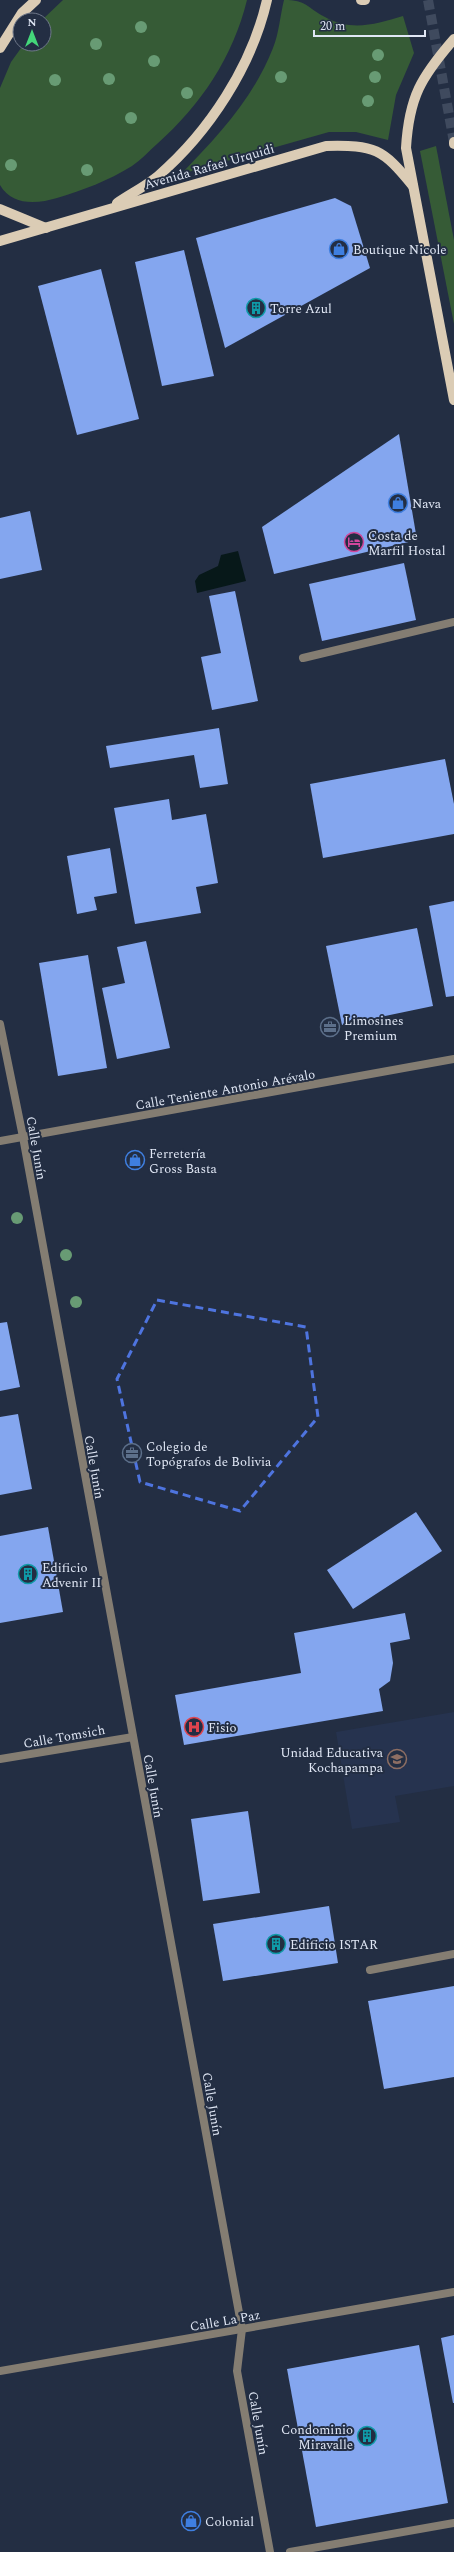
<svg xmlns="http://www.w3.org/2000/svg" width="454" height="2552" font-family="Spectral,serif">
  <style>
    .built { fill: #26334f }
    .green { fill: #365b36 }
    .water { fill: #071819 }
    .building { fill: #84a6ef }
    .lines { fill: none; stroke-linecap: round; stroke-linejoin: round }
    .primary-tunnel { stroke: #3f4a5e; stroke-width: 10; stroke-dasharray: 10 5; stroke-linecap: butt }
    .lane { stroke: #847d72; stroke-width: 8 }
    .street { stroke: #847d72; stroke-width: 8 }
    .primary { stroke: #dbccb5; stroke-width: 10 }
    .tree { fill: #689b74 }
    .marked { fill: none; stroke: #4e74df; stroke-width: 3; stroke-dasharray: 8 5; stroke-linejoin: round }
    .labels { text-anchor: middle; stroke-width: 4; stroke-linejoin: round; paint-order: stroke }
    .street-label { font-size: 13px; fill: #e0e7f5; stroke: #232e43 }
    .poi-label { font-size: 13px; fill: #e0e7f5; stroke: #232e43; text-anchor: start }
  </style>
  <rect width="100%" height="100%" fill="#232e43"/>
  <!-- built -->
  <path class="built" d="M454 1712V1786L395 1796 400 1822 352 1829 336 1732Z"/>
  <!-- green -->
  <g class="green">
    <path d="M63 0H247C233 57 201 105 157 144 149 151 141 160 132 166 108 181 83 190 57 198 37 204 12 206 0 185V88L11 62 24 44H44L42 20Z"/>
    <path d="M284 0C307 0 306 7 325 17 352 32 376 24 403 16L414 53 396 95 388 140 356 132H329L181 174C218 136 253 99 273 48 279 33 280 16 284 0Z"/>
    <path d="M436 146 454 240V324L420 151Z"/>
  </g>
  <!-- water -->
  <path class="water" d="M238 551 246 581 197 593 195 581 199 575 218 566 221 555Z"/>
  <!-- building -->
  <g class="building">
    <path d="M335 198 351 206 370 268 225 348 196 238Z"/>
    <path d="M184 250 214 376 162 386 135 262Z"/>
    <path d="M101 269 139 419 77 435 38 286Z"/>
    <path d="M399 434 417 540 274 574 262 527Z"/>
    <path d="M30 511 42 570 0 579V518Z"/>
    <path d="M404 563 416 620 322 641 309 584Z"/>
    <path d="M235 591 258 701 212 710 201 657 221 653 209 596Z"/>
    <path d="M219 728 228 784 200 788 194 755 110 768 106 746Z"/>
    <path d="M445 759 454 804V834L323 858 310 784Z"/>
    <path d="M169 799 172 820 206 814 218 883 196 887 201 913 135 924 114 808Z"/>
    <path d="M110 848 117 893 94 897 97 910 77 914 67 856Z"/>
    <path d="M454 901V996L446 997 429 906Z"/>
    <path d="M417 928 433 1006 342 1025 326 946Z"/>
    <path d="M146 941 170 1048 117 1059 102 988 125 983 117 947Z"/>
    <path d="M88 955 107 1068 58 1076 39 963Z"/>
    <path d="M7 1322 20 1387 0 1391V1323Z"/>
    <path d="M18 1414 32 1489 0 1495V1417Z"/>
    <path d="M416 1512 442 1551 353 1609 327 1570Z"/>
    <path d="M48 1527 63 1612 0 1623V1536Z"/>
    <path d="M405 1613 410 1639 390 1643 393 1663 390 1681 379 1689 383 1711 184 1745 175 1695 301 1673 294 1633Z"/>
    <path d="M248 1811 260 1893 203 1901 191 1819Z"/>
    <path d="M329 1906 338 1963 223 1981 213 1924Z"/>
    <path d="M454 1986V2077L384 2089 368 2001Z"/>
    <path d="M454 2335V2403H453L441 2338Z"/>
    <path d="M419 2345 448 2503 316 2527 287 2369Z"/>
  </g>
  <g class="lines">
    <!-- primary-tunnel -->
    <path class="primary-tunnel" d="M428 0 454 142"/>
    <!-- lane -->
    <g class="lane">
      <path d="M303 658 454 622"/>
      <path d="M370 1970 454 1954"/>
      <path d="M290 2552 454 2523"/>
    </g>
    <!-- street -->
    <g class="street">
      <path d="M0 1024 23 1137 242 2329 237 2371 270 2552"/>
      <path d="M0 1141 454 1059"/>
      <path d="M0 1759 133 1737"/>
      <path d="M0 2371 454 2292"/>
    </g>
    <!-- primary -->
    <g class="primary">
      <path d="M361 0H365"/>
      <path d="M454 39C421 77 409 97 406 148L454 400"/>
      <path d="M0 48 22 13 36 0"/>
      <path d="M454 142V144"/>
      <path d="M117 203C130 194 146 186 158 176 209 132 252 66 267 0"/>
      <path d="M0 209 46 228"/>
      <path d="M0 241 326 146C375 145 382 148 413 186"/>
    </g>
  </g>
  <!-- trees -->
  <g class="tree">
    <circle cx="141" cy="27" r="6"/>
    <circle cx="96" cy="44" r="6"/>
    <circle cx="378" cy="55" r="6"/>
    <circle cx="154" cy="61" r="6"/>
    <circle cx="281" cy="77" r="6"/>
    <circle cx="375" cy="77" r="6"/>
    <circle cx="109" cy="79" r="6"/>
    <circle cx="55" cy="80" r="6"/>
    <circle cx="187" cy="93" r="6"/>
    <circle cx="368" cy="101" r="6"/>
    <circle cx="131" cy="118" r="6"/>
    <circle cx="11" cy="165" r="6"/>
    <circle cx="87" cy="170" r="6"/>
    <circle cx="17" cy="1218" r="6"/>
    <circle cx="66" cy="1255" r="6"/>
    <circle cx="76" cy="1302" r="6"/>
  </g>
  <!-- marked area -->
  <path class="marked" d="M157 1300 306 1327 318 1417 240 1511 140 1482 117 1379Z"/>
  <!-- icons -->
  <defs>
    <g id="shop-ring" transform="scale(1)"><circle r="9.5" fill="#232e43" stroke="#3f7fe0" stroke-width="1.5"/><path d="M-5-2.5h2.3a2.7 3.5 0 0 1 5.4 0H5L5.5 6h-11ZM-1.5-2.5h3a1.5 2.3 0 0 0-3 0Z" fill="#3f7fe0"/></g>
    <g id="building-ring" transform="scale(1)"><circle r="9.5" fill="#232e43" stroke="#0f9aa8" stroke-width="1.5"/><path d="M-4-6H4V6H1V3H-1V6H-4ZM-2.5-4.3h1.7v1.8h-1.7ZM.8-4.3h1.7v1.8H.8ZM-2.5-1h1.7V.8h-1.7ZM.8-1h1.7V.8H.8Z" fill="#0f9aa8"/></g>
    <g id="hotel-ring" transform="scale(1)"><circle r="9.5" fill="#232e43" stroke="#d1479c" stroke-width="1.5"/><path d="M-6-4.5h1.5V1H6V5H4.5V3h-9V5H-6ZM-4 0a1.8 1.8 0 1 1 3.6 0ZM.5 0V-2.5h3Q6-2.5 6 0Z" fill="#d1479c"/></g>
    <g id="office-ring" transform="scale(1)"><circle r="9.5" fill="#232e43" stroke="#5c6f8a" stroke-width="1.5"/><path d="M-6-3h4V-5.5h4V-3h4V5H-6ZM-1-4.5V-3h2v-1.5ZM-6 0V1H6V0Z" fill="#5c6f8a"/></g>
    <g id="hospital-ring" transform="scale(1)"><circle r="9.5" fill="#232e43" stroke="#e0444e" stroke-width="1.5"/><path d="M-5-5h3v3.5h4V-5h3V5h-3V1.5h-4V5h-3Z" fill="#e0444e"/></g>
    <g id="school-ring" transform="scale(1)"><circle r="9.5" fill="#232e43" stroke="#8d6e63" stroke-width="1.5"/><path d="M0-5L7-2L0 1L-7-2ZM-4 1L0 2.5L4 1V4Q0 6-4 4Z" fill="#8d6e63"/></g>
  </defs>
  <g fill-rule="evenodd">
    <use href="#shop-ring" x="339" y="249"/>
    <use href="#building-ring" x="256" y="308"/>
    <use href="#shop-ring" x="398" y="503"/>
    <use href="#hotel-ring" x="354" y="542"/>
    <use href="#office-ring" x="330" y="1027"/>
    <use href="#shop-ring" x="135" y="1160"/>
    <use href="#office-ring" x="132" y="1453"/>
    <use href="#building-ring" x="28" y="1574"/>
    <use href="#hospital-ring" x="194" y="1727"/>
    <use href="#school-ring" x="397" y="1759"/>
    <use href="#building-ring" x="276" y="1944"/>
    <use href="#building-ring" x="367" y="2436"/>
    <use href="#shop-ring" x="191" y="2521"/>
  </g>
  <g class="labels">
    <!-- street labels -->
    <g class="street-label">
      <text transform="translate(209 166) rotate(-16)" y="5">Avenida Rafael Urquidi</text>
      <text transform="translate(225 1089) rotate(-10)" y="5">Calle Teniente Antonio Arévalo</text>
      <text transform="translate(37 1148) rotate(80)" y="5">Calle Junín</text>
      <text transform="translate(95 1467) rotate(80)" y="5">Calle Junín</text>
      <text transform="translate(64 1736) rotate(-10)" y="5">Calle Tomsich</text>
      <text transform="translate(154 1786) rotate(80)" y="5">Calle Junín</text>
      <text transform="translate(213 2104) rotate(80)" y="5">Calle Junín</text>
      <text transform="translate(225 2320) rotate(-10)" y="5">Calle La Paz</text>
      <text transform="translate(259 2423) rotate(80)" y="5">Calle Junín</text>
    </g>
    <!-- poi labels -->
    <g class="poi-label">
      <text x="353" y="254">Boutique Nicole</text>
      <text x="270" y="313">Torre Azul</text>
      <text x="412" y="508">Nava</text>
      <text x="368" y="540">Costa de<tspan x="368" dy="15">Marfil Hostal</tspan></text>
      <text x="344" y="1025">Limosines<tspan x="344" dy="15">Premium</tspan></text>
      <text x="149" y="1158">Ferretería<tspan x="149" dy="15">Gross Basta</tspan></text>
      <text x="146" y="1451">Colegio de<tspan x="146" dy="15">Topógrafos de Bolivia</tspan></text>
      <text x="42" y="1572">Edificio<tspan x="42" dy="15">Advenir II</tspan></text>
      <text x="208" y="1732">Fisio</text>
      <text x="383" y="1757" text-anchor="end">Unidad Educativa<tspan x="383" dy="15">Kochapampa</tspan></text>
      <text x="290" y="1949">Edificio ISTAR</text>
      <text x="353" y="2434" text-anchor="end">Condominio<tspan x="353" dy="15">Miravalle</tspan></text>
      <text x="205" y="2526">Colonial</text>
    </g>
  </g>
  <!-- north arrow -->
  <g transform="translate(32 32)"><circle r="19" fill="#232e43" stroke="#6f788a"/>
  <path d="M0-3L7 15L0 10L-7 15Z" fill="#44d77a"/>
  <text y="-6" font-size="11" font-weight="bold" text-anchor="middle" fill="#e0e7f5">N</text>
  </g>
  <!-- scale -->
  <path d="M314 30v6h111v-6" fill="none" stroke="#e0e7f5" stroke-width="2"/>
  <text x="320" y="30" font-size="12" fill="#e0e7f5" stroke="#232e43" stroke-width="3" paint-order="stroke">20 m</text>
</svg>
